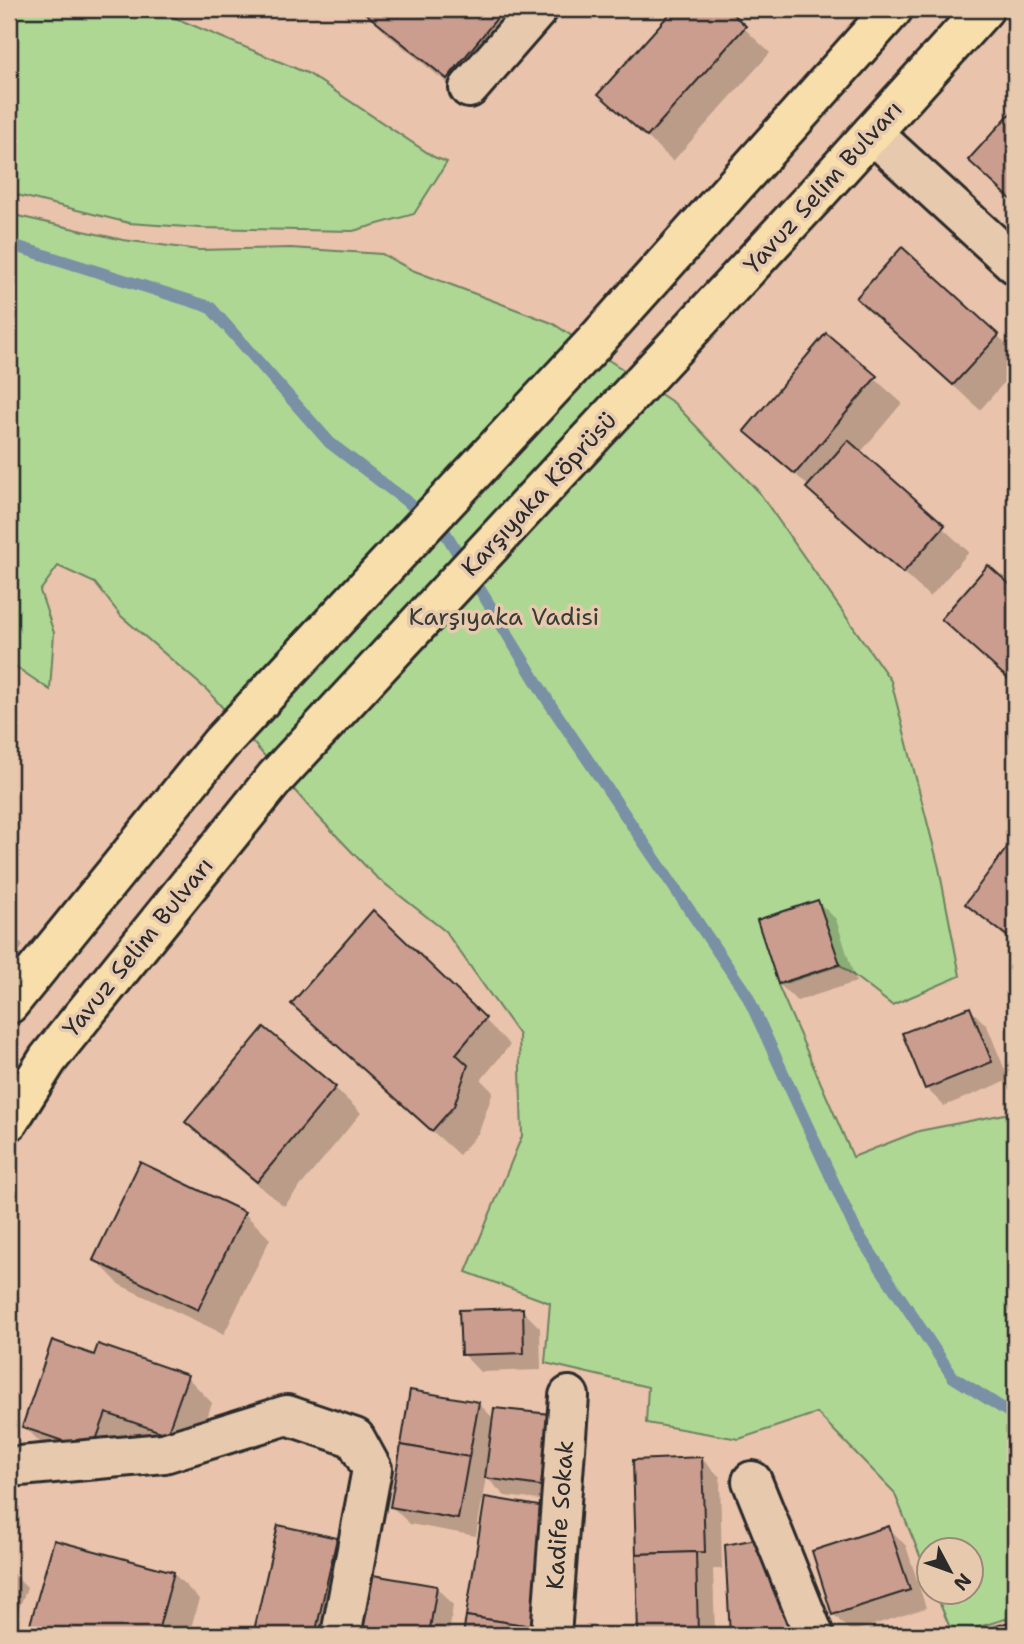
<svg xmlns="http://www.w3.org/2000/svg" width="1024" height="1644" font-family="'Shantell Sans',sans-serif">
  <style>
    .green { fill: #aed794; stroke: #6c8160; stroke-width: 2 }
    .shadow { fill: #0003 }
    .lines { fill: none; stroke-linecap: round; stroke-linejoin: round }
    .stream { stroke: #7990a5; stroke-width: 12 }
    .building { fill: #cb9d8f; stroke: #2b2b2b; stroke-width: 2 }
    .minor-casing { stroke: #2b2b2b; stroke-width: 44 }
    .major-casing { stroke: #2b2b2b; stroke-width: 44 }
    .minor { stroke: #e7c9ae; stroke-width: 38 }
    .major { stroke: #f8deab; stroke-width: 38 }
    .labels { text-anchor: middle; stroke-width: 7; stroke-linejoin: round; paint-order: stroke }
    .street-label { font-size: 24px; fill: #2b2b2b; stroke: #e7c9ae }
    .park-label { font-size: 24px; fill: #383c36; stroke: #e7c9ae }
  </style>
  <rect width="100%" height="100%" fill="#e9c3ab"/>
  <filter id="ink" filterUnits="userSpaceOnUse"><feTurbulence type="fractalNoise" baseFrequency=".0143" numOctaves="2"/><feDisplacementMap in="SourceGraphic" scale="14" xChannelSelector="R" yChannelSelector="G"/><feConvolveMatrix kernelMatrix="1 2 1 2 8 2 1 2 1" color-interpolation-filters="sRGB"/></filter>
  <g filter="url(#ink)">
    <!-- green -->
    <g class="green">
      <path d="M9 9H154L309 74 434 157 447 162 414 214 353 231 201 228 129 223 9 193Z"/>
      <path d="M9 214 123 240 199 250 291 248 382 254 412 270 552 323 674 403 758 491 891 681 939 868 960 976 892 1005 840 965 778 985 853 1157 919 1131 1015 1112V1616L953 1635 935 1592H972V1550H930L929 1578 894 1492 817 1413 739 1439 646 1423 648 1387 545 1363 550 1303 466 1272 522 1136 519 1035 445 931 375 876 310 808 208 691 121 616 95 583 58 566 40 591 54 633 50 690 9 662Z"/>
    </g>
    <!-- shadow -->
    <g class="shadow">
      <path d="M250 9H280L275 19Z"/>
      <path d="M362 9H485L522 43 473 104 387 34Z"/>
      <path d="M676 9H724L770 53 673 161 601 94Z"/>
      <path d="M858 298 998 336 1015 353V370L980 410Z"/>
      <path d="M826 336 902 403 860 453 969 552 930 597 747 430Z"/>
      <path d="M989 568 1015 591V686L943 619Z"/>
      <path d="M1015 840V946L967 903Z"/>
      <path d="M818 902 836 919 856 982 797 1001 779 984Z"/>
      <path d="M9 931 23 946 9 966Z"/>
      <path d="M970 1009 987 1026 1009 1080 944 1106 926 1088Z"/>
      <path d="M484 1019 510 1045 481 1080 493 1092 479 1132 459 1155 319 1029Z"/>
      <path d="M335 1088 361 1113 284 1206 213 1148 187 1122Z"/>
      <path d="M244 1213 270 1239 224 1334 120 1285 95 1259Z"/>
      <path d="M522 1310 540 1328 541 1370 480 1372 463 1354Z"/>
      <path d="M95 1357 187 1377 212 1403 193 1458 50 1452 24 1426Z"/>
      <path d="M478 1403 494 1419 549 1416 558 1502 505 1496 486 1477 476 1536 410 1524 392 1507Z"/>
      <path d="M702 1459 720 1477 722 1569H713L715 1635H640L635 1461Z"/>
      <path d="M487 1499 559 1635H464Z"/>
      <path d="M280 1527 336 1540 362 1565 346 1635H255Z"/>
      <path d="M889 1528 906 1546 926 1608 851 1632 833 1614Z"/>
      <path d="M55 1542 174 1574 199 1599 189 1635H29Z"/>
      <path d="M9 1570 27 1588 9 1633Z"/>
      <path d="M368 1576 436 1587 453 1605 449 1635H359Z"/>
    </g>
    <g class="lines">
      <!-- stream -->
      <path class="stream" d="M9 244 210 307 330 443 443 529 550 704 747 995 856 1231 953 1377 1015 1416"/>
    </g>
    <!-- building -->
    <g class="building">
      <path d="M360 9H488L498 17 447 79Z"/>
      <path d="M674 9H727L746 26 647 137 598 94Z"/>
      <path d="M1015 108V203L968 160Z"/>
      <path d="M902 247 999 335 953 385 856 298Z"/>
      <path d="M826 333 877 376 795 474 744 431Z"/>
      <path d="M848 440 945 525 903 573 806 488Z"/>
      <path d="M988 565 1015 589V685L941 619Z"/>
      <path d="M1015 837V942L965 904Z"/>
      <path d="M818 900 840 964 778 984 757 920Z"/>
      <path d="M373 910 486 1018 456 1054 468 1065 454 1106 432 1131 291 1004Z"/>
      <path d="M970 1007 992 1062 925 1089 902 1033Z"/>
      <path d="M264 1027 336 1087 257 1182 185 1122Z"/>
      <path d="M140 1162 245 1212 198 1310 93 1260Z"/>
      <path d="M523 1308 524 1353 461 1355 459 1310Z"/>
      <path d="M52 1340 94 1355 98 1344 188 1375 167 1434 106 1413 92 1451 22 1427Z"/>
      <path d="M410 1390 479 1402 469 1457 401 1445Z"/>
      <path d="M494 1408 550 1414 541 1486 485 1478Z"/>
      <path d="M401 1445 469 1457 458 1519 390 1507Z"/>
      <path d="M702 1457 705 1552 636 1554 633 1460Z"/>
      <path d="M485 1497 551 1508 531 1626 466 1616Z"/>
      <path d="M278 1525 337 1538 315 1635H253Z"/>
      <path d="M889 1526 910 1590 832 1615 812 1551Z"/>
      <path d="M762 1538 805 1635H730L725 1545Z"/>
      <path d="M54 1540 174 1572 157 1635H27Z"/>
      <path d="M696 1552 698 1635H638L636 1554Z"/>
      <path d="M367 1574 437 1586 429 1635 359 1626Z"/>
      <path d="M466 1616 531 1626 529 1635H463Z"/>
      <path d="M1015 1620V1635H969Z"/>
      <path d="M359 1626 416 1635H357Z"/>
    </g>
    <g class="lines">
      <!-- minor casing -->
      <g class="minor-casing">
        <g id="minor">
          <path d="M469 88 538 9"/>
          <path d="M872 133 1015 264"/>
          <path d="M9 1467 164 1453 287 1415 355 1438 372 1469 341 1635"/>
          <path d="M752 1481 814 1635"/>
          <path d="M551 1635 569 1396"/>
        </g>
      </g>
      <!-- major casing -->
      <g class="major-casing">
        <g id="major">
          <path d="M9 1004 220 744 593 344 893 9"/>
          <path d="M9 1121 48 1059 275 778 813 198 984 9"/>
        </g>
      </g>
      <!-- minor -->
      <use href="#minor" class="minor"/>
      <!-- major -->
      <use href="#major" class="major"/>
    </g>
  </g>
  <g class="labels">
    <!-- street labels -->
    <g class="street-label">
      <text transform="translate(823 187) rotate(-48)" y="8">Yavuz Selim Bulvarı</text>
      <text transform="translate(539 494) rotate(-47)" y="8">Karşıyaka Köprüsü</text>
      <text transform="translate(138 947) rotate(-51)" y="8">Yavuz Selim Bulvarı</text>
      <text transform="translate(560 1515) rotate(-86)" y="8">Kadife Sokak</text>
    </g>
    <!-- park labels -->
    <g class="park-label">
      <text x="504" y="625">Karşıyaka Vadisi</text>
    </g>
  </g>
  <!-- margin -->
  <rect width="1024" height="1644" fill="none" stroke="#e7c9ae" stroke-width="35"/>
  <rect x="18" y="18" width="989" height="1609" fill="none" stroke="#2b2b2b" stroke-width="2.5" filter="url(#ink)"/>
  <!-- north arrow -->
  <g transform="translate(950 1571) rotate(131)"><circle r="33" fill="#e7c9ae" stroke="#9c8a7a" stroke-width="2"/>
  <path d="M0-5L12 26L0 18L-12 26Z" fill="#2b2b2b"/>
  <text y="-10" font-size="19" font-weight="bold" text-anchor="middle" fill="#2b2b2b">N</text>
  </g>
</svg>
